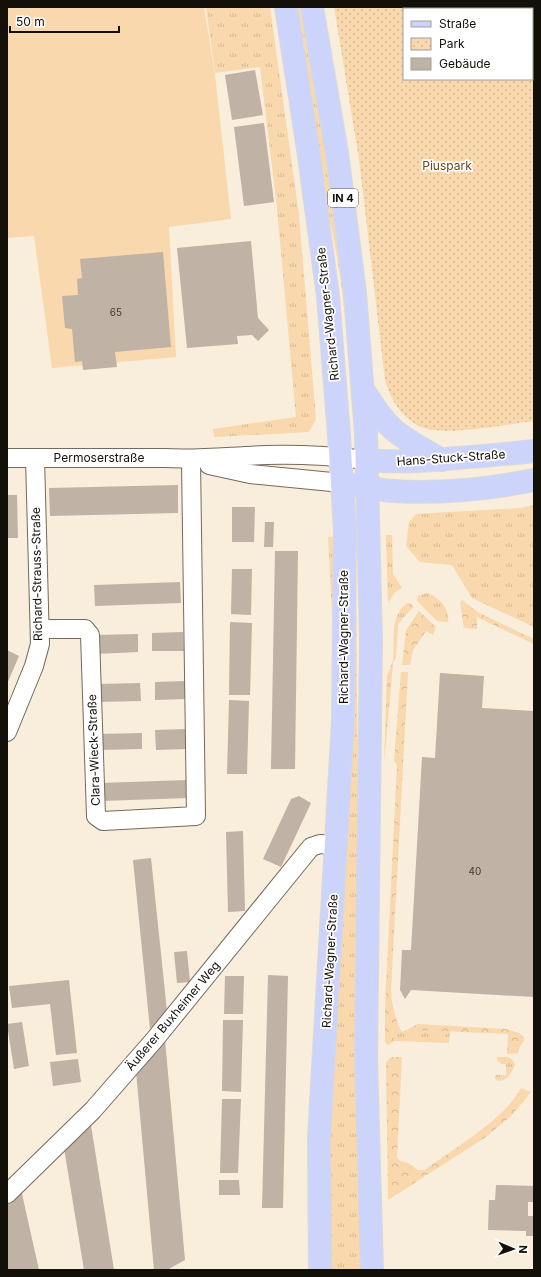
<svg xmlns="http://www.w3.org/2000/svg" width="541" height="1277" font-family="Inter,sans-serif">
  <style>
    .grass { fill: url(#grass-tufts) }
    .forest { fill: url(#forest-crowns) }
    .park { fill: url(#park-dots); fill-rule: evenodd }
    .garden { fill: #f8d8ac }
    .building { fill: #c0b2a4 }
    .lines { fill: none; stroke-linecap: round; stroke-linejoin: round }
    .minor-casing { stroke: #746a5b; stroke-width: 20 }
    .major-casing { stroke: #d9d9d8; stroke-width: 24 }
    .minor { stroke: #fff; stroke-width: 18 }
    .major { stroke: #cdd4fc; stroke-width: 22 }
    .labels { text-anchor: middle; stroke-width: 3.5; stroke-linejoin: round; paint-order: stroke }
    .number-label { font-size: 10px; fill: #3e3830 }
    .shield { fill: #fff; stroke: #5a5753; stroke-width: 1 }
    .shield-label { font-size: 11px; font-weight: bold; fill: #130f09 }
    .park-label { font-size: 12px; fill: #694811; stroke: #fff }
    .street-label { font-size: 12px; fill: #130f09; stroke: #fff }
  </style>
  <defs>
    <pattern id="grass-tufts" width="24" height="20" patternUnits="userSpaceOnUse"><rect width="24" height="20" fill="#f8d8ac"/><path d="M3 7l-1-3M5 7V3M7 7l1-3M15 17l-1-3M17 17v-4M19 17l1-3" fill="none" stroke="#d4b893"/></pattern>
    <pattern id="forest-crowns" width="20" height="18" patternUnits="userSpaceOnUse"><rect width="20" height="18" fill="#f8d8ac"/><path d="M2 6a3 3 0 1 1 6 0M12 15a3 3 0 1 1 6 0" fill="none" stroke="#d4b893"/></pattern>
    <pattern id="park-dots" width="8" height="8" patternUnits="userSpaceOnUse"><rect width="8" height="8" fill="#f8d8ac"/><path d="M2 2h.1M6 6h.1" fill="none" stroke="#d4b893" stroke-width="1.8" stroke-linecap="round"/></pattern>
  </defs>
  <rect width="100%" height="100%" fill="#f9eddc"/>
  <!-- grass -->
  <g class="grass">
    <path d="M206 7H270L299 215 316 419 309 432 214 437 213 429 296 417 277 208 260 67 215 73Z"/>
    <path d="M295 7H302L310 49 340 249 358 427H354C349 360 345 287 330 222Z"/>
    <path d="M534 505V627L472 598 452 565 420 562 406 546 409 522 416 514 520 508Z"/>
    <path d="M353 535H356L357 696 366 1270H331L330 1139Z"/>
    <path d="M386 535H392L393 574 402 588 395 592 388 603Z"/>
    <path d="M328 537H335L337 633 330 769 333 683V633Z"/>
    <path d="M427 593C439 597 450 609 448 622L437 621 419 603 417 600 418 596Z"/>
    <path d="M408 603 412 604 413 607 398 624V628L396 657 393 663 384 765 387 675C389 670 392 665 393 660 395 641 389 614 408 603Z"/>
    <path d="M418 1024V1030L450 1031 449 1043 395 1041 392 1029 398 1025 402 1032Z"/>
    <path d="M497 1057H507L512 1059 515 1065C512 1073 505 1084 496 1080L495 1077 496 1075H506V1064H502L497 1061Z"/>
  </g>
  <!-- forest -->
  <g class="forest">
    <path d="M462 600 479 613 534 639V644L477 617V629L464 628 460 603Z"/>
    <path d="M419 611 436 627 433 635 426 631 413 650 410 665H402L406 630Z"/>
    <path d="M401 672H408L391 990 392 1003 398 1025 392 1029 395 1041 388 1045 385 1042V1006L397 765 394 761Z"/>
    <path d="M418 1024 506 1029 519 1033 524 1037V1041L520 1046 518 1053 507 1054 508 1034 418 1030Z"/>
    <path d="M394 1057H402L397 1157 400 1161 408 1163 418 1170H425C454 1148 504 1120 521 1088L531 1092 512 1115 486 1137 388 1200 386 1062 390 1058Z"/>
  </g>
  <!-- park -->
  <path class="park" d="M334 7H534V421C509 424 446 436 424 428 402 420 391 400 385 380L359 159ZM404 9H532V79H404Z"/>
  <!-- garden -->
  <path class="garden" d="M7 7H204L215 75 231 219 169 227 176 357 52 368 34 236 7 238Z"/>
  <!-- building -->
  <g class="building">
    <path d="M255 70 263 115 232 120 225 75Z"/>
    <path d="M264 123 274 202 244 206 234 127Z"/>
    <path d="M251 241 258 318 269 330 258 341 252 335 237 336 238 344 187 348 177 248Z"/>
    <path d="M163 252 171 347 115 352 117 367 83 370 82 361 75 362 72 329 65 328 62 296 78 295 77 279 82 278 80 259Z"/>
    <path d="M178 485V513L50 516 49 488Z"/>
    <path d="M7 495H17L18 538H7Z"/>
    <path d="M232 507H255L254 542H232Z"/>
    <path d="M265 522H274L273 547H264Z"/>
    <path d="M275 551H298L295 769H271Z"/>
    <path d="M232 569H252L251 615 231 614Z"/>
    <path d="M180 582 181 603 95 606 94 585Z"/>
    <path d="M230 622 252 623 250 695H229Z"/>
    <path d="M183 632 184 651H152V633Z"/>
    <path d="M138 634V652L96 654V635Z"/>
    <path d="M7 650 19 656 7 684Z"/>
    <path d="M440 673 484 676 482 708 534 711V997L411 990 405 999 400 990 402 950H411L422 757 435 758Z"/>
    <path d="M186 681V699L155 700V682Z"/>
    <path d="M140 683 141 701 98 702V684Z"/>
    <path d="M229 700 249 701 247 774H227Z"/>
    <path d="M186 729 187 749 156 750 155 730Z"/>
    <path d="M142 733V749L99 750 98 734Z"/>
    <path d="M188 780V798L101 801 100 783Z"/>
    <path d="M299 796 311 803 281 867 263 859 291 799Z"/>
    <path d="M243 831 245 911 228 912 226 832Z"/>
    <path d="M151 858 167 1011 150 1029 133 860Z"/>
    <path d="M187 951 190 982 177 983 174 952Z"/>
    <path d="M268 975 288 976 283 1208H262Z"/>
    <path d="M225 976H244L243 1014H224Z"/>
    <path d="M69 980 77 1053 56 1055 50 1004 12 1008 9 986Z"/>
    <path d="M223 1020H243L241 1092 222 1091Z"/>
    <path d="M22 1022 29 1066 14 1069 7 1024Z"/>
    <path d="M165 1040 185 1260 167 1270H154L136 1071Z"/>
    <path d="M78 1059 81 1082 53 1086 50 1062Z"/>
    <path d="M222 1099H241L238 1173H220Z"/>
    <path d="M90 1119 114 1270H84L64 1148Z"/>
    <path d="M219 1180H239L240 1195H219Z"/>
    <path d="M20 1185 39 1270H8L7 1267V1198Z"/>
    <path d="M496 1185 534 1186V1202H528V1216H534V1236H526V1231L488 1230 489 1200H495Z"/>
  </g>
  <g class="lines">
    <!-- minor casing -->
    <g class="minor-casing">
      <g id="minor">
        <path d="M7 458H165C199 460 232 456 266 455 300 454 333 456 367 460"/>
        <path d="M209 465 250 474 342 483"/>
        <path d="M40 629H85L90 635 96 816 103 821 196 816 191 460"/>
        <path d="M7 732 34 666 40 644 35 458"/>
        <path d="M7 1194 93 1110 155 1039 311 847 320 844 337 845"/>
      </g>
    </g>
    <!-- major casing -->
    <g class="major-casing">
      <g id="major">
        <path d="M286 7 308 149 328 296 339 435 345 530 343 720 319 1138 320 1270"/>
        <path d="M312 7 337 153 355 293 366 434 371 641 366 1058 372 1270"/>
        <path d="M364 391C373 405 382 420 395 431 409 442 426 451 442 460"/>
        <path d="M367 460C397 463 427 461 457 458 483 456 508 454 534 451"/>
        <path d="M354 485C367 487 380 490 393 491 440 494 488 489 534 480"/>
      </g>
    </g>
    <!-- minor -->
    <use href="#minor" class="minor"/>
    <!-- major -->
    <use href="#major" class="major"/>
  </g>
  <g class="labels">
    <!-- number labels -->
    <g class="number-label">
      <text x="116" y="316">65</text>
      <text x="475" y="875">40</text>
    </g>
    <!-- shield labels -->
    <rect class="shield" x="328" y="189" width="30" height="18" rx="3"/>
    <g class="shield-label">
      <text x="343" y="202">IN 4</text>
    </g>
    <!-- park labels -->
    <g class="park-label">
      <text x="447" y="170">Piuspark</text>
    </g>
    <!-- street labels -->
    <g class="street-label">
      <text transform="translate(328 314) rotate(-96)" y="4">Richard-Wagner-Straße</text>
      <text x="99" y="462">Permoserstraße</text>
      <text transform="translate(451 458) rotate(-4)" y="4">Hans-Stuck-Straße</text>
      <text transform="translate(37 574) rotate(-91)" y="4">Richard-Strauss-Straße</text>
      <text transform="translate(344 637) rotate(-90)" y="4">Richard-Wagner-Straße</text>
      <text transform="translate(94 750) rotate(-92)" y="4">Clara-Wieck-Straße</text>
      <text transform="translate(330 961) rotate(-87)" y="4">Richard-Wagner-Straße</text>
      <text transform="translate(173 1016) rotate(-50)" y="4">Äußerer Buxheimer Weg</text>
    </g>
  </g>
  <!-- border -->
  <rect width="541" height="1277" fill="none" stroke="#130f09" stroke-width="16"/>
  <!-- legend -->
  <rect x="403" y="8" width="130" height="72" fill="#ffffff" stroke="#a19f9d"/>
  <rect x="411" y="21" width="20" height="6" fill="#cdd4fc" stroke="#a19f9d"/>
  <text x="439" y="28" font-size="12" fill="#130f09">Straße</text>
  <rect x="411" y="38" width="20" height="12" fill="url(#park-dots)" stroke="#a19f9d"/>
  <text x="439" y="48" font-size="12" fill="#130f09">Park</text>
  <rect x="411" y="58" width="20" height="12" fill="#c0b2a4" stroke="#a19f9d"/>
  <text x="439" y="68" font-size="12" fill="#130f09">Gebäude</text>
  <!-- north arrow -->
  <g transform="translate(513 1249) rotate(92)" stroke="#ffffff" stroke-width="3" paint-order="stroke">
  <path d="M0-3L7 15L0 10L-7 15Z" fill="#130f09"/>
  <text y="-6" font-size="11" font-weight="bold" text-anchor="middle" fill="#130f09">N</text>
  </g>
  <!-- scale -->
  <path d="M10 26v6h109v-6" fill="none" stroke="#130f09" stroke-width="2"/>
  <text x="16" y="26" font-size="12" fill="#130f09" stroke="#ffffff" stroke-width="3" paint-order="stroke">50 m</text>
</svg>
